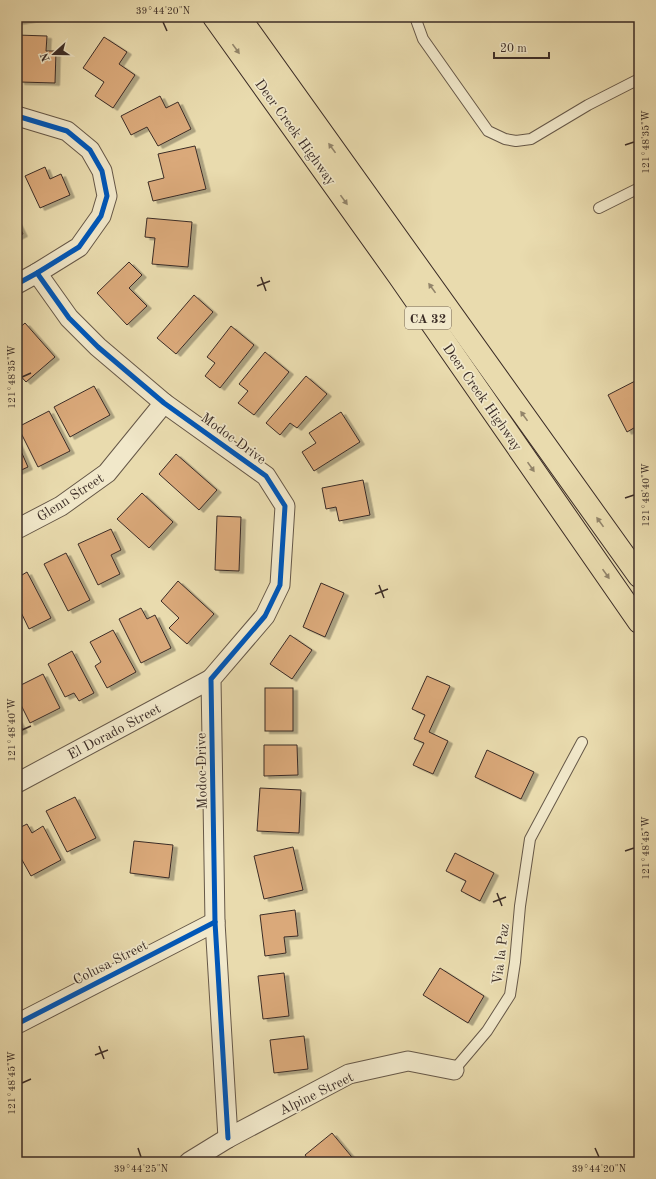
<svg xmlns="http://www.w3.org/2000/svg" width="656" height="1179" font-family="'Old Standard TT',serif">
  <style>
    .building { fill: #daa97a; stroke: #3b2c26; filter: url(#shadow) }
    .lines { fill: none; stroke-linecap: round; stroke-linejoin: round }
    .service-casing { stroke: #665848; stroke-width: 12 }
    .minor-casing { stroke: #665848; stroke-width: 21 }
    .primary-casing { stroke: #3b2c26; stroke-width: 24 }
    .service { stroke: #f1e8ca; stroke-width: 10 }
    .minor { stroke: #f1e8ca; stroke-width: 19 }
    .primary { stroke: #e9dbae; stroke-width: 22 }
    .cycleway-casing { stroke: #f1e8ca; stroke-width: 8 }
    .cycleway { stroke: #0057b8; stroke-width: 5 }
    .oneway { fill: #92846a }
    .ticks { fill: none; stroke: #3b2c26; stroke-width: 1.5 }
    .labels { text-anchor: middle; stroke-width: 3.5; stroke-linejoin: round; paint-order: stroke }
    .shield { fill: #f1e8ca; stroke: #726457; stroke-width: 1 }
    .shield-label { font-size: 13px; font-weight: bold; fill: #3b2c26 }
    .street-label { font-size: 14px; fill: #3b2c26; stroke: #f1e8ca }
    .neatline { fill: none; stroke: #3b2c26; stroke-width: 1.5 }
    .ticks-label { font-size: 10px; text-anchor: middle; fill: #3b2c26 }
  </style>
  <defs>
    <filter id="shadow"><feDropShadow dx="4.5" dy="2.5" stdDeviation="0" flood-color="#0004"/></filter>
  </defs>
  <rect width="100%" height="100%" fill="#e9dbae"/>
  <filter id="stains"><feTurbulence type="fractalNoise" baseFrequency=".005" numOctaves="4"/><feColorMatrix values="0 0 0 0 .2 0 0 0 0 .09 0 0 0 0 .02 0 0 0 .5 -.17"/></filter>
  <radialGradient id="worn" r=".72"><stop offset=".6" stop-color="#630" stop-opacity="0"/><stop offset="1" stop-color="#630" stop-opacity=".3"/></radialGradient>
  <!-- building -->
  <g class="building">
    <path d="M17 17H47L17 22Z"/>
    <path d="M17 35 47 36 46 51H56L55 83 20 82 21 53H17Z"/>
    <path d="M104 37 127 52 119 64 135 75 113 108 95 96 104 82 83 68Z"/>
    <path d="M160 96 166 108 178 102 191 129 158 146 147 127 131 135 121 116Z"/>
    <path d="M195 146 206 189 153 201 148 182 164 178 158 154Z"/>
    <path d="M45 167 50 179 61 174 70 195 40 208 25 176Z"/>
    <path d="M147 218 192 222 188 267 152 264 155 238 145 237Z"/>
    <path d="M17 222 23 234 17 237Z"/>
    <path d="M129 262 142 275 129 288 147 306 127 325 97 293Z"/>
    <path d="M194 295 213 312 176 354 157 338Z"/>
    <path d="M25 323 55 357 26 382 17 372V330Z"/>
    <path d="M231 326 254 345 220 388 205 376 215 363 207 357Z"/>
    <path d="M265 352 289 372 254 415 238 403 248 391 239 384Z"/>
    <path d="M306 376 327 394 297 428 290 423 280 435 266 423Z"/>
    <path d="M639 379V425L627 432 608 395Z"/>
    <path d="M94 386 110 415 70 437 54 407Z"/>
    <path d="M49 411 70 451 38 467 18 427Z"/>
    <path d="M341 412 360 442 314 471 302 452 316 443 309 433Z"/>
    <path d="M17 442 28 467 17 472Z"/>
    <path d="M176 454 217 490 199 510 159 474Z"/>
    <path d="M363 480 370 515 339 521 336 507 326 509 322 488Z"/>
    <path d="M142 493 173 522 149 548 117 519Z"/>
    <path d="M217 516 241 517 239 571 215 570Z"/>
    <path d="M111 529 121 550 111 555 120 574 98 585 78 544Z"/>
    <path d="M66 553 90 600 68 611 44 564Z"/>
    <path d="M27 572 51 618 29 629 17 604V599L20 598 17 592V578Z"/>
    <path d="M178 581 214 614 187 644 169 628 179 618 161 601Z"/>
    <path d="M321 583 344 593 325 637 303 627Z"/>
    <path d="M141 608 147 619 155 615 171 648 141 663 119 619Z"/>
    <path d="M113 630 136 672 107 688 95 666 101 662 90 642Z"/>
    <path d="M290 635 312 650 292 679 270 664Z"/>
    <path d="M72 651 94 693 79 701 74 693 65 697 48 664Z"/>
    <path d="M43 674 60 708 30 723 17 697V687Z"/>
    <path d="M427 676 450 686 429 732 448 741 433 774 413 765 424 743 414 739 425 715 412 709Z"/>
    <rect x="265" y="688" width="28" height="43"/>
    <path d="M17 719 23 730 17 733Z"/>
    <path d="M264 745H297L298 775 264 776Z"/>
    <path d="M487 750 534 772 521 799 475 777Z"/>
    <path d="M260 788 301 790 299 833 257 831Z"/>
    <path d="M75 797 96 838 67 852 46 811Z"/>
    <path d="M27 824 32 833 43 826 61 860 31 876 17 851V829Z"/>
    <path d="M134 841 173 845 169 878 130 873Z"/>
    <path d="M293 847 303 890 264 899 254 856Z"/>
    <path d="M455 853 494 873 480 901 461 891 466 881 446 871Z"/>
    <path d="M295 910 298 936 284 937 286 953 265 956 260 915Z"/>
    <path d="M440 968 484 996 468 1023 423 995Z"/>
    <path d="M284 973 289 1016 263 1019 258 976Z"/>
    <path d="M304 1036 308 1069 274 1073 270 1040Z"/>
    <path d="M332 1133 356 1162H310L305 1155Z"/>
  </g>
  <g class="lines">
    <!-- service casing -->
    <g class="service-casing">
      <g id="service">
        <path d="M415 17 423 39 488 131 505 139 516 141 531 139 588 105 639 79"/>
        <path d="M599 208 639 188"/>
        <path d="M454 1070 487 1031 510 995 515 962 520 906 530 839 582 742"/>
      </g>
    </g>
    <!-- minor casing -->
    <g class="minor-casing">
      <g id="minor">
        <path d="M17 116 67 131 90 150 102 171 107 196 101 216 79 247 37 273 17 284"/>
        <path d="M37 273 69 318 98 347 164 403 266 476 285 506 280 585 265 616 211 679 215 922 228 1138"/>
        <path d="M17 529 61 506 107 473 164 403"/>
        <path d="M17 783 211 679"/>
        <path d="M17 1024 215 922"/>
        <path d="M189 1162 228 1138 349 1074 408 1061 454 1070"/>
      </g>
    </g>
    <!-- primary casing -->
    <g class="primary-casing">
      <g id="primary">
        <path d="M214 17 399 276 639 622"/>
        <path d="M239 17 639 576"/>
      </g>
    </g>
    <!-- service -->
    <use href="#service" class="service"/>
    <!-- minor -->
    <use href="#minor" class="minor"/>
    <!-- primary -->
    <use href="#primary" class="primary"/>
    <!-- cycleway casing -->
    <g class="cycleway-casing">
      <g id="cycleway">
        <path d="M17 116 67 131 90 150 102 171 107 196 101 216 79 247 37 273 17 284"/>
        <path d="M37 273 69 318 98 347 164 403 266 476 285 506 280 585 265 616 211 679 215 922 228 1138"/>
        <path d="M17 1024 215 922"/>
      </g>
    </g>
    <!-- cycleway -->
    <use href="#cycleway" class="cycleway"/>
  </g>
  <!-- one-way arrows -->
  <defs><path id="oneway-solid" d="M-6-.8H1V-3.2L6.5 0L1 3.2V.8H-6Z"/></defs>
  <g class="oneway">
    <use href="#oneway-solid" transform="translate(236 49) rotate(54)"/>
    <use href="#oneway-solid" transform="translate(332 148) rotate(-126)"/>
    <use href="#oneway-solid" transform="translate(344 200) rotate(54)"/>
    <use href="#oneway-solid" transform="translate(432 288) rotate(-126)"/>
    <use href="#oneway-solid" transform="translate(524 416) rotate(-126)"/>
    <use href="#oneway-solid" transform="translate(531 467) rotate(55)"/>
    <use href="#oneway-solid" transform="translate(600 522) rotate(-126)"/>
    <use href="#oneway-solid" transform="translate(606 574) rotate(55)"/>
  </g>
  <!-- ticks -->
  <path class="ticks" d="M163 22 167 31M625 145 634 142M261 277 266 291M257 286 270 281M22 377 31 373M625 498 634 495M379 585 384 598M375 594 388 589M22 730 31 726M625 851 634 848M497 893 502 906M493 902 506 897M99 1046 104 1059M95 1055 108 1050M22 1083 31 1079M138 1148 141 1157M595 1148 599 1157"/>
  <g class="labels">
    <!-- shield labels -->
    <rect class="shield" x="405" y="307" width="46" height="22" rx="3"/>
    <g class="shield-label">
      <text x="428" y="323">CA 32</text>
    </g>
    <!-- street labels -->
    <g class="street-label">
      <text transform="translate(296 132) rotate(54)" y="5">Deer Creek Highway</text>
      <text transform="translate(483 397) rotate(55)" y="5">Deer Creek Highway</text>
      <text transform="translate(234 438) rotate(36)" y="5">Modoc Drive</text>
      <text transform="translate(70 497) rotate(-33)" y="5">Glenn Street</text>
      <text transform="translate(114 731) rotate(-28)" y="5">El Dorado Street</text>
      <text transform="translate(201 771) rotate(-91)" y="5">Modoc Drive</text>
      <text transform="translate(500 954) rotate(-83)" y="5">Via la Paz</text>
      <text transform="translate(110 962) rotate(-27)" y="5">Colusa Street</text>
      <text transform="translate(316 1093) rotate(-26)" y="5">Alpine Street</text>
    </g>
  </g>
  <!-- margin -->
  <rect width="656" height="1179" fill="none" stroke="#e9dbae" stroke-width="44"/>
  <!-- north arrow -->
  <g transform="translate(54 54) rotate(249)" stroke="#f1e8ca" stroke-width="3" paint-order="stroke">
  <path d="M0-3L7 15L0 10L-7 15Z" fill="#3b2c26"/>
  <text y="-6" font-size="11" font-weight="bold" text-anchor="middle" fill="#3b2c26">N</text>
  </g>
  <!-- scale -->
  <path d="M494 52v6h55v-6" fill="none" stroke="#3b2c26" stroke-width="2"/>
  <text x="500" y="52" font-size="12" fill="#3b2c26" stroke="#f1e8ca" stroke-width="3" paint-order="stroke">20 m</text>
  <rect x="22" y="22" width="612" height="1135" class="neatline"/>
  <g class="ticks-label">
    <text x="163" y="14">39°44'20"N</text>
    <text transform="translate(645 142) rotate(-90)" y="4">121°48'35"W</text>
    <text transform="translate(11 377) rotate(-90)" y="4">121°48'35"W</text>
    <text transform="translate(645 495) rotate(-90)" y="4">121°48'40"W</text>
    <text transform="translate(11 730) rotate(-90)" y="4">121°48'40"W</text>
    <text transform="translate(645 848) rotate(-90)" y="4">121°48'45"W</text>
    <text transform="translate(11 1083) rotate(-90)" y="4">121°48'45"W</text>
    <text x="141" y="1172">39°44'25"N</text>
    <text x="599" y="1172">39°44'20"N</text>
  </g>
  <rect width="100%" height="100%" filter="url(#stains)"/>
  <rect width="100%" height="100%" fill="url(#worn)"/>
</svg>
